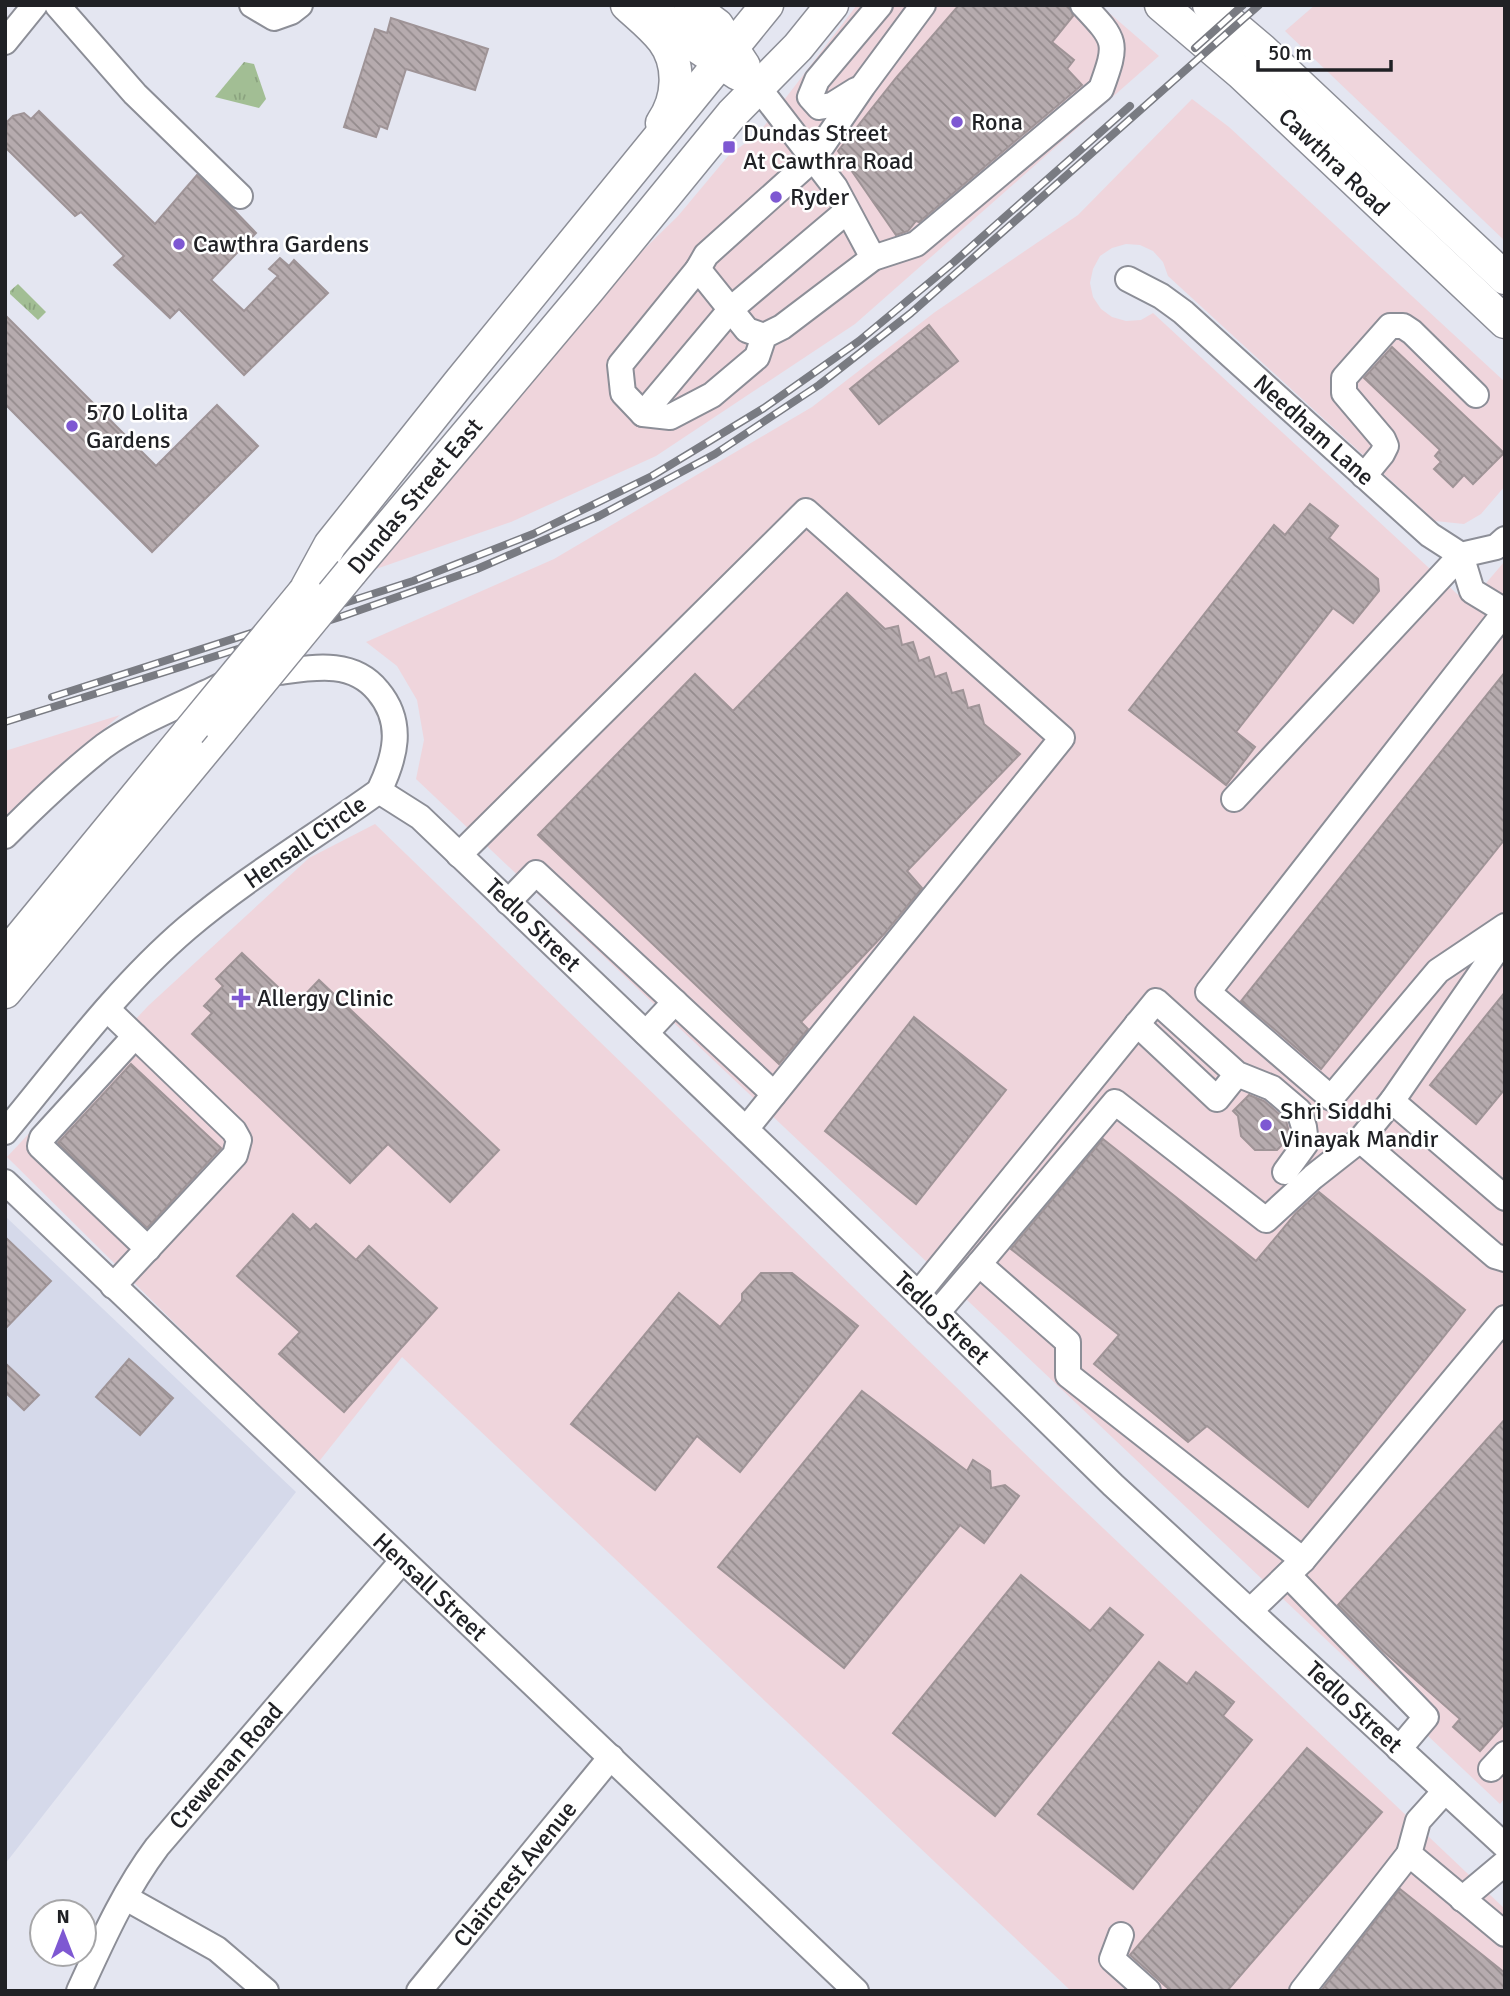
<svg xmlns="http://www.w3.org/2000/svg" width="1510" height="1996" font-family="Signika,sans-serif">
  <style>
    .built { fill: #d5d9ea }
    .industrial { fill: #efd5dc }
    .park { fill: url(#park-tufts) }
    .building { fill: url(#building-back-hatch); stroke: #9f9497; stroke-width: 2 }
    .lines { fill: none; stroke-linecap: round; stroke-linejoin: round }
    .minor-casing { stroke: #8c8e97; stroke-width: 28 }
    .major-casing { stroke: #8c8e97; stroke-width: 35 }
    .minor { stroke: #fff; stroke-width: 24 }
    .major { stroke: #fff; stroke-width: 32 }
    .rail-casing { stroke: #797b82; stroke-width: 8 }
    .rail { stroke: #fff; stroke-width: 5; stroke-dasharray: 16; stroke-linecap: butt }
    .major-bridge-casing { stroke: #8c8e97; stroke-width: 35; stroke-linecap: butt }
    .major-bridge { stroke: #fff; stroke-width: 32 }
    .poi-dot { fill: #7e58d2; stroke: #fff; stroke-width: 2.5 }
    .labels { text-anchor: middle; stroke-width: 5; stroke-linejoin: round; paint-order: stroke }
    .poi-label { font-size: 24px; fill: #202125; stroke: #fff; text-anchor: start }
    .street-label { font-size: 24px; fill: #202125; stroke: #fff }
  </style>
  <defs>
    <pattern id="park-tufts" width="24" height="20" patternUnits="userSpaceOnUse" patternTransform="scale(1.75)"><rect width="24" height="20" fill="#a2be94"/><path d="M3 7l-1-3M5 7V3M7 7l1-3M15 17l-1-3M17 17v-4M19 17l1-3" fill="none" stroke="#8ba37f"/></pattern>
    <pattern id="building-back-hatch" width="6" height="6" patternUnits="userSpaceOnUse" patternTransform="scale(1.75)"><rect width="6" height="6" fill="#b6abae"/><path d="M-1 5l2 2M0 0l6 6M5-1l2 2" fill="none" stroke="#948b8d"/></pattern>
  </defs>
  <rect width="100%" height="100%" fill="#e4e6f1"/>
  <!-- built -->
  <path class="built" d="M5 1216 296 1492 5 1864Z"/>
  <!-- industrial -->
  <g class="industrial">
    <path d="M857 5H1100L1159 56 855 324 656 456 511 522 376 569 423 508 632 261 678 216 729 155 758 134Z"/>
    <path d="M1315 5H1505V241L1285 31Z"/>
    <path d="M1192 99 1229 127 1505 382V486L1481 514 1464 524 1435 521 1168 276 1163 262 1153 251 1140 245 1126 244 1112 248 1100 256 1093 269 1090 283 1093 297 1101 309 1112 317 1126 321 1141 320 1153 313 1468 604 1505 561V1798L1500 1804 416 779 424 740 417 700 397 666 366 642 554 559 812 407 935 312 1078 215Z"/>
    <path d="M120 715 5 816V751Z"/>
    <path d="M375 824 1046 1474 1505 1909V1991H1071L402 1357 317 1464 7 1157 148 1006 309 858Z"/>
  </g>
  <!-- park -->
  <g class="park">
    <path d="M244 62 254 64 266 99 259 108 215 97Z"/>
    <path d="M18 284 46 312 38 320 10 294V291Z"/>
  </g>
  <!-- building -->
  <g class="building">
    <path d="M959 5H1069L1073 16 1052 42 1074 60 1067 69 1082 85 919 222 916 221 908 231 896 235 838 151 896 78Z"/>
    <path d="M391 18 488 49 475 90 406 69 387 129 380 126 376 137 344 127 375 29 387 33Z"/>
    <path d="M39 111 155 224 197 175 231 207 256 233 211 280 244 311 278 276 269 269 280 258 289 266 294 260 328 293 244 375 179 309 170 318 114 265 124 256 81 212 75 216 5 147 7 122 13 116 24 113 31 119Z"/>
    <path d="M5 315 156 466 217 405 258 446 152 552 5 404Z"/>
    <path d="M929 325 958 361 879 424 850 389Z"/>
    <path d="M1392 347 1504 453 1473 484 1464 475 1453 487 1434 469 1441 462 1435 456 1440 450 1364 378Z"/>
    <path d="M1310 504 1338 526 1329 538 1378 579 1379 591 1353 623 1333 608 1236 732 1255 747 1226 785 1129 710 1274 525 1285 535Z"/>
    <path d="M847 593 885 629 898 626 902 645 913 642 919 661 929 657 935 677 946 673 952 693 963 690 968 708 979 705 984 724 1020 754 907 871 922 888 885 933 801 1022 808 1029 779 1064 538 835 695 674 733 711Z"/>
    <path d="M1505 672V839L1321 1069 1241 1001Z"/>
    <path d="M242 953 296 1004 319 980 499 1150 450 1202 388 1144 350 1183 192 1034 212 1013 204 1006 223 986 216 979Z"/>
    <path d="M1505 992V1089L1476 1124 1430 1085Z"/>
    <path d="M914 1017 1006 1090 916 1204 825 1131Z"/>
    <path d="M131 1064 221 1148 147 1228 58 1143Z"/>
    <path d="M1249 1095 1264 1101 1286 1120 1290 1137 1277 1150H1255L1241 1136 1238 1116 1233 1111Z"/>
    <path d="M1103 1139 1256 1261 1296 1213 1319 1192 1465 1310 1308 1507 1207 1426 1188 1442 1094 1364 1119 1335 1011 1249Z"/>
    <path d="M293 1214 310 1230 316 1224 356 1260 369 1246 437 1308 344 1412 279 1354 300 1332 237 1276Z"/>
    <path d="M5 1237 51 1281 5 1329Z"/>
    <path d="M761 1273H792L858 1326 740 1472 697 1436 655 1490 571 1424 679 1293 720 1327 742 1301V1294Z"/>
    <path d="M129 1359 173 1398 140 1435 96 1397Z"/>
    <path d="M5 1363 39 1395 24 1410 5 1392Z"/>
    <path d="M862 1391 967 1471 973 1460 990 1471 991 1488 1005 1485 1019 1496 984 1543 960 1525 844 1668 718 1567Z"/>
    <path d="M1505 1419V1723L1480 1751 1453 1727 1460 1719 1383 1651 1338 1605Z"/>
    <path d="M1021 1575 1090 1631 1110 1608 1143 1635 995 1816 893 1733Z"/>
    <path d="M1159 1662 1187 1684 1196 1672 1234 1702 1223 1716 1252 1740 1133 1889 1038 1814Z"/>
    <path d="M1307 1748 1382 1812 1227 1991H1171L1130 1955Z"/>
    <path d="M1400 1889 1505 1973V1991H1321Z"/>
  </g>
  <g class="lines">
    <!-- minor casing -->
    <g class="minor-casing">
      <g id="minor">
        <path d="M57 5 135 94 240 196"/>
        <path d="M252 5 274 18 291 12 300 5"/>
        <path d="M923 5 863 86 813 159 706 255 698 269 620 365 623 393 643 414 670 417 712 395 757 357 764 336 782 327 873 258 916 244 1101 89C1118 42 1117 41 1083 5"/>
        <path d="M5 42 35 5"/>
        <path d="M758 87 835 187 873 258"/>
        <path d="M856 90 832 105 819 107 810 97 817 80 880 5"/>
        <path d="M698 269 747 330 764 336"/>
        <path d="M1128 279 1161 296 1183 312 1430 535 1461 555 1496 547 1505 539"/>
        <path d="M643 414 731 309 847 211"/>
        <path d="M1364 476 1382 454 1386 446 1383 439 1344 393V378L1390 326H1403L1412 332 1476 395"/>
        <path d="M1505 612 1208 992 1331 1098 1438 971 1505 926"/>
        <path d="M379 791 420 817 918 1294 1113 1485 1505 1846"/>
        <path d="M1234 799 1461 555 1472 591 1505 611"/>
        <path d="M5 836C37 804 69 773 104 746 134 724 170 710 203 694 216 689 229 680 242 677 254 674 267 673 279 672 315 667 353 660 378 691 405 723 395 758 379 791 315 837 247 877 187 928 118 987 63 1062 5 1132"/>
        <path d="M459 855 806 511 1062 738 746 1129"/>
        <path d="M508 902 536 873 774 1094"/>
        <path d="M107 1009 234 1131 239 1140 235 1155 113 1286"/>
        <path d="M1137 1024 1217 1099 1237 1074"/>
        <path d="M646 1033 675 1002"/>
        <path d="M135 1036 42 1138 40 1146 148 1249"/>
        <path d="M1392 1101 1505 938"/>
        <path d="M1360 1140 1392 1101 1505 1198"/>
        <path d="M5 1182 856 1991"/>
        <path d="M979 1264 1115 1102 1266 1220 1313 1177 1360 1140 1495 1256 1505 1259"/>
        <path d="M918 1294 1156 1001 1237 1074 1272 1088 1299 1111 1304 1127 1306 1143 1285 1172"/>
        <path d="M937 1313 979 1264 1068 1342V1375L1303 1560"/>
        <path d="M1288 1575 1426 1717 1399 1749"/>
        <path d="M1250 1611 1303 1560 1505 1318"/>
        <path d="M1491 1769 1505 1754"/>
        <path d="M1445 1791 1418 1821 1409 1854 1505 1934"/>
        <path d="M126 1898 217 1949 266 1991"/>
        <path d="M1462 1899 1505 1863"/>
        <path d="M1121 1935 1112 1959 1148 1991"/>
        <path d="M79 1991C102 1941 124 1891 157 1847L402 1561"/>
        <path d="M419 1991 611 1757"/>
        <path d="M1302 1991 1409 1854"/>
      </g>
    </g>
    <!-- major casing -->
    <g class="major-casing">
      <g id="major">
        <path d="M627 5C639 16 653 27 663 40 681 64 679 99 662 123"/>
        <path d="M690 5 717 25 744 66"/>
        <path d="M1161 5 1242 74 1505 322"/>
        <path d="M1209 5 1261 49 1505 278"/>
        <path d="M656 13 699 48 738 74"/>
        <path d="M351 572 589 289 732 114 798 47 832 5"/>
        <path d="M305 591 330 545 459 383 767 5"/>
        <path d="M5 956 189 732"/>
        <path d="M5 992 222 729"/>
      </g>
    </g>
    <!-- minor -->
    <use href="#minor" class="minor"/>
    <!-- major -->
    <use href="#major" class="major"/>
    <!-- rail casing -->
    <g class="rail-casing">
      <g id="rail">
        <path d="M1195 48 1243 5"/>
        <path d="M52 697 413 581 533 534 652 476 764 408 859 341 954 262 1130 106"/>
        <path d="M5 722 340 617 477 569 599 516 715 454 819 385 911 313 1259 5"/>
      </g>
    </g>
    <!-- rail -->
    <use href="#rail" class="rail"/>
    <!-- major-bridge casing -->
    <g class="major-bridge-casing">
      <g id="major-bridge">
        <path d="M222 729 351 572"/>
        <path d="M189 732 305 591"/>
      </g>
    </g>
    <!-- major-bridge -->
    <use href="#major-bridge" class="major-bridge"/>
  </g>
  <!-- markers -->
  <g class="poi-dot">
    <circle cx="957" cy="122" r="7"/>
    <rect x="722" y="140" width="14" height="14" rx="3.5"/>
    <circle cx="776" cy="197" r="7"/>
    <circle cx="179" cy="244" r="7"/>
    <circle cx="72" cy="426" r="7"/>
    <path d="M237.5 987.5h7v7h7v7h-7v7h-7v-7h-7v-7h7z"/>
    <circle cx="1266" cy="1125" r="7"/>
  </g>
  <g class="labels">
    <!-- poi labels -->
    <g class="poi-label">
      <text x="971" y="130">Rona</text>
      <text x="743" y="141">Dundas Street<tspan x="743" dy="28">At Cawthra Road</tspan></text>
      <text x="790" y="205">Ryder</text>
      <text x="193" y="252">Cawthra Gardens</text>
      <text x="86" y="420">570 Lolita<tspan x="86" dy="28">Gardens</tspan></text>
      <text x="257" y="1006">Allergy Clinic</text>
      <text x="1280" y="1119">Shri Siddhi<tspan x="1280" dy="28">Vinayak Mandir</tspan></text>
    </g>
    <!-- street labels -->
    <g class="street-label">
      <text transform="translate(1334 162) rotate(44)" y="8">Cawthra Road</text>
      <text transform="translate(1314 430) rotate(42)" y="8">Needham Lane</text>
      <text transform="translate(415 496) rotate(-50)" y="8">Dundas Street East</text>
      <text transform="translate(305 842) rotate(-35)" y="8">Hensall Circle</text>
      <text transform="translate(533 925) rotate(44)" y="8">Tedlo Street</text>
      <text transform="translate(942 1318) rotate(44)" y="8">Tedlo Street</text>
      <text transform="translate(430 1587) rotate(43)" y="8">Hensall Street</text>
      <text transform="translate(1354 1707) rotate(43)" y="8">Tedlo Street</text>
      <text transform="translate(226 1766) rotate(-49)" y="8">Crewenan Road</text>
      <text transform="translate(515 1874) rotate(-51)" y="8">Claircrest Avenue</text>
    </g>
  </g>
  <!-- border -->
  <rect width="1510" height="1996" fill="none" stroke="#202125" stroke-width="14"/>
  <!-- north arrow -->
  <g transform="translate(63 1933)"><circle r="33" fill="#ffffff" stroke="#a6a6a8" stroke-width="2"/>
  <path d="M0-5L12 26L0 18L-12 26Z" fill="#7e58d2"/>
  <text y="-10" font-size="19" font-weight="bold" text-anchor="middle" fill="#202125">N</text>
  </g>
  <!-- scale -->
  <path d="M1258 60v10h133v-10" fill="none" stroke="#202125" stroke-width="3.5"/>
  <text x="1268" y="60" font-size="21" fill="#202125" stroke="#ffffff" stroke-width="5" paint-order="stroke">50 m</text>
</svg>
